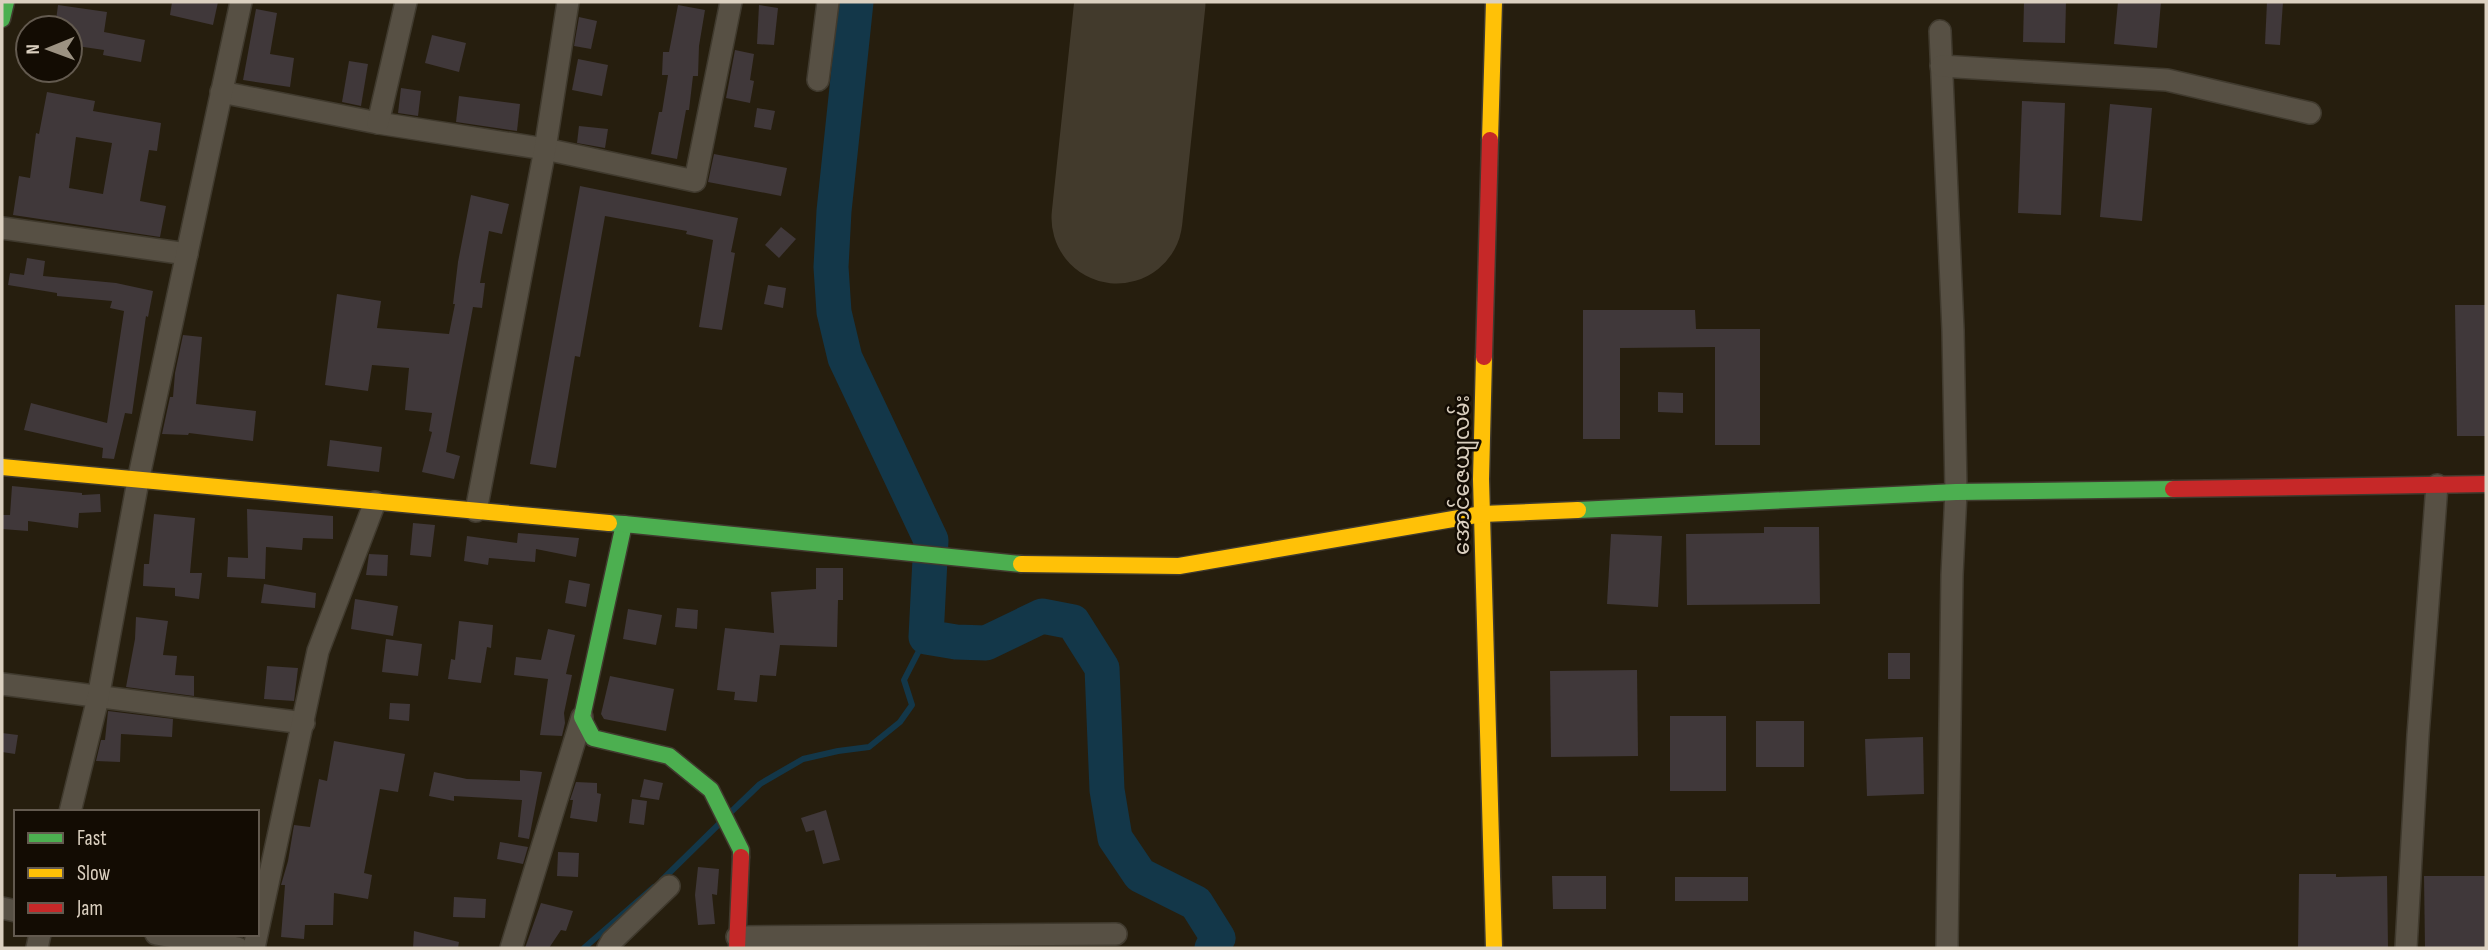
<svg xmlns="http://www.w3.org/2000/svg" width="2488" height="950" font-family="'Sofia Sans Condensed','Noto Sans Myanmar',sans-serif">
  <style>
    .lines { fill: none; stroke-linecap: round; stroke-linejoin: round }
    .stream { stroke: #133749; stroke-width: 6 }
    .river { stroke: #133749; stroke-width: 35 }
    .runway { stroke: #423a2c; stroke-width: 131 }
    .building { fill: #40383a; fill-rule: evenodd }
    .street-casing { stroke: #403a2e; stroke-width: 24 }
    .fast-casing { stroke: #403a2e; stroke-width: 19 }
    .slow-casing { stroke: #403a2e; stroke-width: 19 }
    .jam-casing { stroke: #403a2e; stroke-width: 19 }
    .street { stroke: #575044; stroke-width: 21 }
    .fast { stroke: #4caf50; stroke-width: 16 }
    .slow { stroke: #ffc107; stroke-width: 16 }
    .jam { stroke: #c62828; stroke-width: 16 }
    .labels { text-anchor: middle; stroke-width: 5; stroke-linejoin: round; paint-order: stroke }
    .street-label { font-size: 21px; fill: #dbd0c0; stroke: #130c03 }
  </style>
  <rect width="100%" height="100%" fill="#261e0e"/>
  <g class="lines">
    <!-- stream -->
    <g class="stream">
      <path d="M732 811 760 784 803 759 838 751 869 747 900 722 912 705 904 680 926 637"/>
      <path d="M662 880 719 824"/>
      <path d="M584 948 654 887"/>
    </g>
    <!-- river -->
    <path class="river" d="M856 2 834 211 831 267 834 312 845 358 931 540 926 637 956 642 986 643 1042 616 1073 622 1102 668 1107 790 1115 838 1140 875 1196 903 1218 938 1212 948"/>
    <!-- runway -->
    <path class="runway" d="M1117 218 1140 2"/>
  </g>
  <!-- building -->
  <g class="building">
    <path d="M172 2H218L213 25 170 15Z"/>
    <path d="M2024 2H2066L2065 43 2023 42Z"/>
    <path d="M2118 2H2161L2157 48 2114 44Z"/>
    <path d="M2267 2H2283L2280 45 2265 44Z"/>
    <path d="M58 5 107 12 104 32 145 40 141 62 103 55 104 50 70 45V28H55Z"/>
    <path d="M678 5 705 10 699 46 698 76H693L689 110H686L677 159 651 154 659 112H662L668 75H662L663 52H669Z"/>
    <path d="M759 5 778 8 774 45 757 44Z"/>
    <path d="M256 9 277 13 270 54 294 58 290 87 243 80Z"/>
    <path d="M579 17 597 21 591 49 574 46Z"/>
    <path d="M432 35 466 43 459 72 425 63Z"/>
    <path d="M735 50 754 54 750 80 754 81 750 103 726 98Z"/>
    <path d="M578 59 608 65 602 96 572 90Z"/>
    <path d="M349 61 368 64 361 106 342 102Z"/>
    <path d="M401 88 421 91 418 116 398 113Z"/>
    <path d="M47 92 95 101 93 111 161 123 157 151 149 150 140 201 166 206 160 237 13 215 19 176 30 178 36 133 39 134ZM76 137 112 143 103 194 69 188Z"/>
    <path d="M459 96 520 104 517 131 456 122Z"/>
    <path d="M2022 101 2065 103 2061 215 2018 213Z"/>
    <path d="M2110 104 2152 108 2142 221 2100 217Z"/>
    <path d="M757 108 775 111 771 130 754 127Z"/>
    <path d="M579 126 608 129 605 148 577 143Z"/>
    <path d="M714 154 787 168 781 196 708 182Z"/>
    <path d="M580 186 738 218 731 252 735 253 722 330 699 327 713 240 686 234 687 231 605 216 580 357 575 356 556 468 530 464Z"/>
    <path d="M471 195 509 204 502 234 489 231 480 283H485L482 308 473 307 446 452 460 456 454 479 422 472 432 432 429 431 432 413 405 410 409 368 372 365 368 391 325 385 337 294 381 301 377 328 449 334 455 304H453L458 262Z"/>
    <path d="M781 227 796 239 779 258 765 245Z"/>
    <path d="M27 258 45 261 43 276 116 283 153 291 148 317 146 316 132 414 125 413 114 459 102 458 103 448 24 430 31 403 107 423 124 311 110 308 112 301 57 296V293L8 285 10 273 24 275Z"/>
    <path d="M768 285 786 288 783 308 764 304Z"/>
    <path d="M2455 305H2486V436H2457Z"/>
    <path d="M1583 310H1695L1696 329H1760V445H1715V347L1620 348V439H1583Z"/>
    <path d="M183 335 202 337 196 404 256 411 253 441 189 433 188 435 162 434 170 397H173L175 373Z"/>
    <path d="M1658 392 1683 393V413L1658 412Z"/>
    <path d="M330 440 382 447 379 472 327 466Z"/>
    <path d="M12 486 82 493V495L100 494 101 512 79 513 78 528 28 521V531L2 529V515H10Z"/>
    <path d="M247 509 333 516V539L303 538 302 550 266 547 265 579 227 577 228 557 248 558Z"/>
    <path d="M154 514 195 518 190 573H202L199 599 175 596V588L143 586 144 564H149Z"/>
    <path d="M413 523 435 525 431 557 410 555Z"/>
    <path d="M1764 527H1819L1820 604 1687 605 1686 534 1764 533Z"/>
    <path d="M518 533 579 538 576 557 536 549 535 562 489 558 488 565 464 561 467 536 517 543Z"/>
    <path d="M1611 534 1662 536 1658 607 1607 604Z"/>
    <path d="M369 554 388 555 387 576 366 575Z"/>
    <path d="M816 568H843V600H838L837 647 780 645 776 676 760 675 757 702 734 700 735 692 717 690 725 628 774 633 771 592 816 589Z"/>
    <path d="M569 580 590 584 586 607 565 603Z"/>
    <path d="M264 584 316 593 315 608 261 603Z"/>
    <path d="M355 599 398 606 393 636 351 629Z"/>
    <path d="M677 608 698 610 697 629 675 627Z"/>
    <path d="M628 609 662 615 656 645 623 639Z"/>
    <path d="M136 617 168 621 163 655 177 656 175 675 194 676V696L126 687 135 639Z"/>
    <path d="M459 621 493 625 491 648 487 647 481 683 448 679 451 659 455 660Z"/>
    <path d="M548 629 575 635 566 674 572 675 564 713 565 723 562 736 540 735 548 679 514 675 516 657 541 660Z"/>
    <path d="M386 639 422 644 418 676 382 672Z"/>
    <rect x="1888" y="653" width="22" height="26"/>
    <path d="M267 666 298 668 294 701 264 699Z"/>
    <path d="M1637 670 1638 756 1551 757 1550 671Z"/>
    <path d="M610 676 674 689 666 731 604 719 601 714Z"/>
    <path d="M390 703 410 704 409 721 389 719Z"/>
    <path d="M108 711 173 719 172 737 121 734 120 762 96 761 101 740H105Z"/>
    <rect x="1670" y="716" width="56" height="75"/>
    <rect x="1756" y="721" width="48" height="46"/>
    <path d="M2 733 18 735 15 754 2 752Z"/>
    <path d="M1923 737 1924 794 1867 796 1865 739Z"/>
    <path d="M334 741 405 754 398 792 380 789 364 873 372 875 368 899 334 893 333 925H305L304 939 281 937 285 885H281L288 861 294 825 310 827 319 779 327 781Z"/>
    <path d="M520 770 542 772 529 839 518 837 522 800 454 796V801L429 796 434 772 467 779 520 781Z"/>
    <path d="M644 779 663 783 659 800 640 797Z"/>
    <path d="M576 782 597 783V793L601 794 597 822 570 818 573 800H570Z"/>
    <path d="M632 799 647 801 644 825 629 823Z"/>
    <path d="M826 810 840 860 823 864 814 830 806 832 801 818Z"/>
    <path d="M500 842 528 847 523 864 497 859Z"/>
    <path d="M558 852 579 853 578 877 557 876Z"/>
    <path d="M698 867 719 869 717 895 712 894 715 924 698 925 695 895Z"/>
    <path d="M2299 874H2336V877L2387 876 2388 948H2298Z"/>
    <path d="M1552 876H1606V909H1553Z"/>
    <path d="M2424 876H2486V948H2425Z"/>
    <rect x="1675" y="877" width="73" height="24"/>
    <path d="M454 897 486 899 485 918 453 917Z"/>
    <path d="M541 903 573 911 566 931 561 930 549 948H525Z"/>
    <path d="M414 931 459 942 458 948H413Z"/>
  </g>
  <g class="lines">
    <!-- street casing -->
    <g class="street-casing">
      <g id="street">
        <path d="M1940 31 1953 330 1956 492 1952 575 1947 948"/>
        <path d="M1941 66 2167 80 2310 113"/>
        <path d="M818 80 828 2"/>
        <path d="M221 92 378 123 545 149 695 181 731 2"/>
        <path d="M378 123 406 2"/>
        <path d="M2 228 187 254"/>
        <path d="M476 511 545 149 568 2"/>
        <path d="M2 684 304 723"/>
        <path d="M70 812 98 698 138 481 241 2"/>
        <path d="M2 908 16 911"/>
        <path d="M156 934 238 948"/>
        <path d="M737 937 1116 934"/>
        <path d="M37 948 40 934"/>
        <path d="M254 948 318 651 375 502"/>
        <path d="M511 948 582 717"/>
        <path d="M608 948 612 941 669 886"/>
        <path d="M2406 948 2418 735 2437 485"/>
      </g>
    </g>
    <!-- fast casing -->
    <g class="fast-casing">
      <g id="fast">
        <path d="M2 19 6 2"/>
        <path d="M1578 510 1956 492 2173 489"/>
        <path d="M609 523 624 524 582 717 593 738 669 756 711 790 741 850V857"/>
        <path d="M624 524 1021 564"/>
      </g>
    </g>
    <!-- slow casing -->
    <g class="slow-casing">
      <g id="slow">
        <path d="M1490 140 1494 2"/>
        <path d="M1484 357 1481 479 1494 948"/>
        <path d="M2 467 609 523"/>
        <path d="M1021 564 1179 566 1482 514 1578 510"/>
      </g>
    </g>
    <!-- jam casing -->
    <g class="jam-casing">
      <g id="jam">
        <path d="M1484 357 1490 140"/>
        <path d="M2173 489 2486 484"/>
        <path d="M737 948 741 857"/>
      </g>
    </g>
    <!-- street -->
    <use href="#street" class="street"/>
    <!-- fast -->
    <use href="#fast" class="fast"/>
    <!-- slow -->
    <use href="#slow" class="slow"/>
    <!-- jam -->
    <use href="#jam" class="jam"/>
  </g>
  <g class="labels">
    <!-- street labels -->
    <g class="street-label">
      <text transform="translate(1462 475) rotate(-90)" y="7">အောင်ဇေယျလမ်း</text>
    </g>
  </g>
  <!-- border -->
  <rect width="2488" height="950" fill="none" stroke="#dbd0c0" stroke-width="7"/>
  <!-- legend -->
  <rect x="14" y="810" width="245" height="126" fill="#130c03" stroke="#635a4f" stroke-width="2"/>
  <rect x="28" y="833" width="35" height="10" fill="#4caf50" stroke="#635a4f" stroke-width="2"/>
  <text x="77" y="845" font-size="21" fill="#dbd0c0">Fast</text>
  <rect x="28" y="868" width="35" height="10" fill="#ffc107" stroke="#635a4f" stroke-width="2"/>
  <text x="77" y="880" font-size="21" fill="#dbd0c0">Slow</text>
  <rect x="28" y="903" width="35" height="10" fill="#c62828" stroke="#635a4f" stroke-width="2"/>
  <text x="77" y="915" font-size="21" fill="#dbd0c0">Jam</text>
  <!-- north arrow -->
  <g transform="translate(49 49) rotate(269)"><circle r="33" fill="#130c03" stroke="#635a4f" stroke-width="2"/>
  <path d="M0-5L12 26L0 18L-12 26Z" fill="#9c9282"/>
  <text y="-10" font-size="19" font-weight="bold" text-anchor="middle" fill="#dbd0c0">N</text>
  </g>
</svg>
